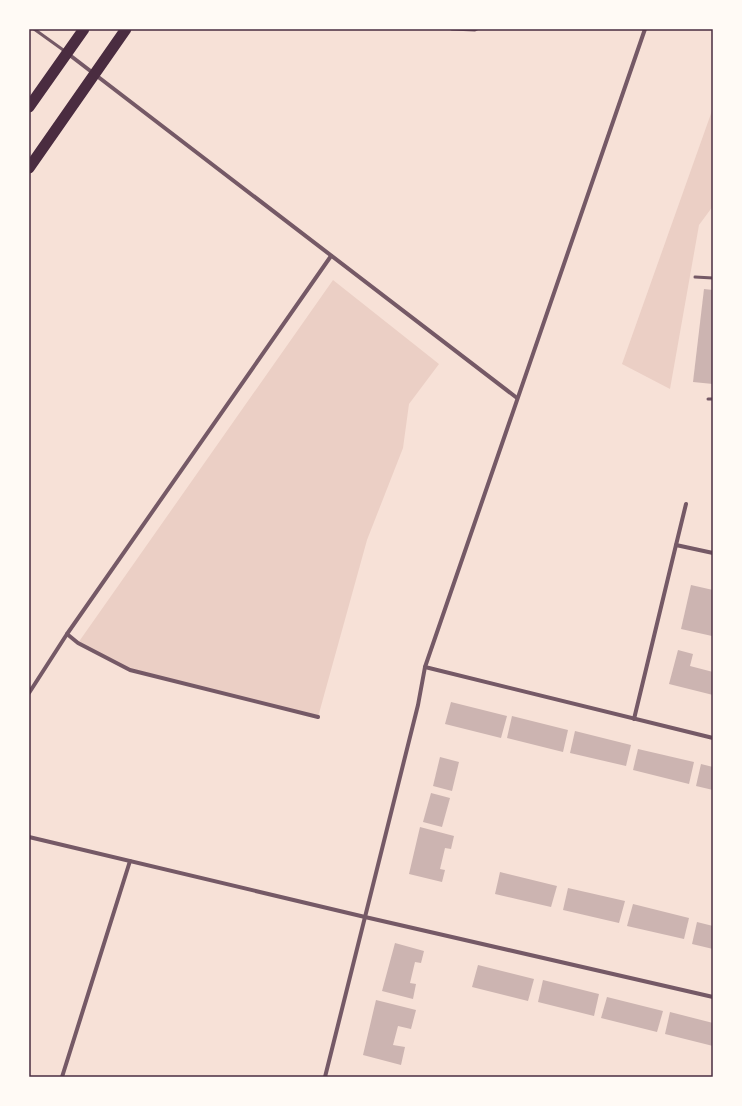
<svg xmlns="http://www.w3.org/2000/svg" width="742" height="1106" font-family="Figtree,sans-serif">
  <style>
    .green { fill: #ebcfc5 }
    .building { fill: #ccb4b1 }
    .lines { fill: none; stroke-linecap: round; stroke-linejoin: round }
    .service { stroke: #755966; stroke-width: 3 }
    .minor { stroke: #755966; stroke-width: 4 }
    .trunk { stroke: #4a2c40; stroke-width: 11 }
    .neatline { fill: none; stroke: #4a2c40; stroke-width: 1.5 }
  </style>
  <rect width="100%" height="100%" fill="#f7e1d7"/>
  <!-- green -->
  <g class="green">
    <path d="M713 108V206L699 225 670 389 622 364Z"/>
    <path d="M333 280 439 364 409 404 403 448 367 540 318 717 130 670 78 643Z"/>
  </g>
  <!-- building -->
  <g class="building">
    <path d="M704 289 713 290V384L693 382Z"/>
    <path d="M691 585 713 590V631L712 636 681 629Z"/>
    <path d="M678 650 693 654 690 666 713 672V695L669 684Z"/>
    <path d="M451 702 507 716 501 738 445 724Z"/>
    <path d="M512 716 568 730 563 752 507 738Z"/>
    <path d="M575 731 631 745 626 766 570 753Z"/>
    <path d="M638 749 694 762 689 784 633 770Z"/>
    <path d="M440 757 459 762 452 791 433 786Z"/>
    <path d="M701 764 713 767V790L696 786Z"/>
    <path d="M431 793 450 798 442 827 423 822Z"/>
    <path d="M420 827 454 836 451 849 445 848 440 869 445 870 442 882 409 874Z"/>
    <path d="M500 872 557 886 551 907 495 894Z"/>
    <path d="M568 888 625 901 619 923 563 910Z"/>
    <path d="M633 904 689 918 684 939 627 926Z"/>
    <path d="M697 922 713 926V949L692 944Z"/>
    <path d="M395 943 424 951 421 963 415 962 410 983 416 984 413 999 382 991Z"/>
    <path d="M478 965 534 979 528 1001 472 987Z"/>
    <path d="M543 980 599 994 594 1016 538 1002Z"/>
    <path d="M607 997 663 1011 657 1032 601 1018Z"/>
    <path d="M376 1000 416 1010 411 1029 398 1026 393 1045 405 1047 401 1065 363 1055Z"/>
    <path d="M670 1012 713 1023V1046L665 1034Z"/>
  </g>
  <g class="lines">
    <!-- service -->
    <g class="service">
      <path d="M34 29 66 52"/>
      <path d="M452 29 475 30 477 29"/>
      <path d="M695 277 713 278"/>
      <path d="M708 399H713"/>
    </g>
    <!-- minor -->
    <g class="minor">
      <path d="M67 53 517 398"/>
      <path d="M676 545 686 504"/>
      <path d="M67 634 78 643 130 670 318 717"/>
      <path d="M425 667 713 738"/>
      <path d="M29 693 67 634 331 256"/>
      <path d="M634 719 676 545 713 553"/>
      <path d="M29 837 365 917 713 997"/>
      <path d="M62 1077 130 861"/>
      <path d="M325 1077 418 705 425 667 645 29"/>
    </g>
    <!-- trunk -->
    <g class="trunk">
      <path d="M29 107 84 29"/>
      <path d="M29 168 126 29"/>
    </g>
  </g>
  <!-- border -->
  <rect width="742" height="1106" fill="none" stroke="#fffaf5" stroke-width="60"/>
  <rect x="30" y="30" width="682" height="1046" class="neatline"/>
</svg>
